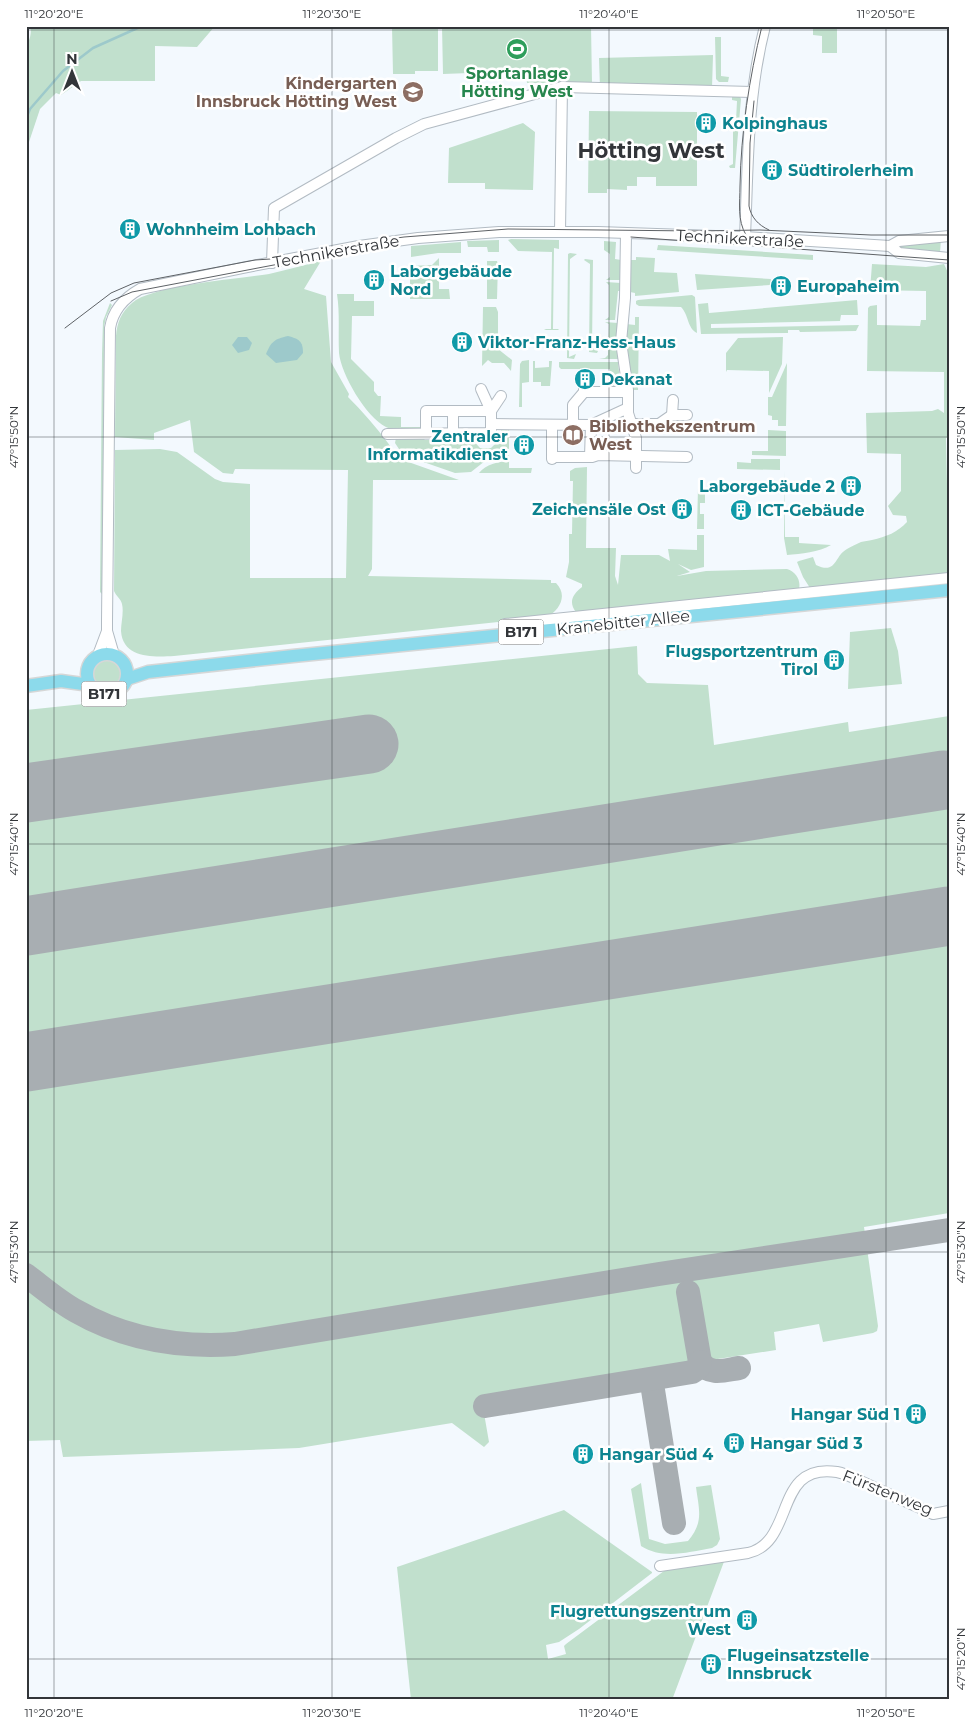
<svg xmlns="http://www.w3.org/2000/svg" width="975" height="1726" font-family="Montserrat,sans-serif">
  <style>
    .green { fill: #c1e0cd }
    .water { fill: #9dc9cb }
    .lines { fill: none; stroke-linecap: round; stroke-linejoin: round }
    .stream { stroke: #9dc9cb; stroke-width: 2.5 }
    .taxiway { stroke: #a8aeb2; stroke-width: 24 }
    .runway { stroke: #a8aeb2; stroke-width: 59 }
    .minor-casing { stroke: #b2bbc3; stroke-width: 12 }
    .major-casing { stroke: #d6d7d7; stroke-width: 15 }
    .minor { stroke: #fff; stroke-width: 10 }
    .major { stroke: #8cdaeb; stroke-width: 12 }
    .tram { stroke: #5e6266; stroke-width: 1 }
    .ticks { fill: none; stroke: #323539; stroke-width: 1; stroke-opacity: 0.45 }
    .labels { text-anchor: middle; stroke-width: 5; stroke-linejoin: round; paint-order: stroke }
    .shield { fill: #fff; stroke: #707274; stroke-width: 1 }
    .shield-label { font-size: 15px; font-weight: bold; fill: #323539 }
    .leisure-label { font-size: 16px; font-weight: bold; fill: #27864d; stroke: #fff }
    .education-label { font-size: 16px; font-weight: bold; fill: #785e54; stroke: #fff; text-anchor: end }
    .culture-label { font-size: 16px; font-weight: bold; fill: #0d838f; stroke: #fff; text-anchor: start }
    .street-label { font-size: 16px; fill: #323539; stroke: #fff }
    .district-label { font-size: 21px; font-weight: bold; fill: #323539; stroke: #fff }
    .neatline { fill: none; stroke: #323539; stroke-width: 2 }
    .ticks-label { font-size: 12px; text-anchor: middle; fill: #323539 }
  </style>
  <rect width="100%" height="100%" fill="#f3f9fe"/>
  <!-- green -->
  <g class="green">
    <path d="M30 26H215L197 47 155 46V81H81L61 95 56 93 40 109 26 151V45C30 41 32 32 30 26Z"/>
    <path d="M392 26H438V71H415V74H393Z"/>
    <path d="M442 26H591L592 83H527L526 71 443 74Z"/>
    <path d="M813 26H837V53H822V36L813 35Z"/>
    <path d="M715 37H721V76L729 77 728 82H719L716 79Z"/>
    <path d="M713 55 712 88H600L599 58Z"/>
    <path d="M732 97H740L741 99 735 168H730L729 166 733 164V125L730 123 736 121 737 101 732 100Z"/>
    <path d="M589 111 697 112V186H656V177H637V186H627V190L607 189V193H588Z"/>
    <path d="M523 123 535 132 533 190 485 189V183H448L449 148Z"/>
    <path d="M511 239 559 240V249L554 248 553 329H559L558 330H546L544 329H551L552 252 518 251 508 240Z"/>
    <path d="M941 239 940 253 899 249 898 245Z"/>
    <path d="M499 240V252H488L487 247H468L467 241Z"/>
    <path d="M604 241 616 242 615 259 621 260V280H606L610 277V254L604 250Z"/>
    <path d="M461 242V253H438L411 257V246Z"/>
    <path d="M658 245 813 255V260L657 250Z"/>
    <path d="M570 253 577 254 570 259 569 357 576 354 574 359 567 358 568 254Z"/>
    <path d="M636 257 655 258 654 272 677 273 679 292 635 296V293L630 292V260H636Z"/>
    <path d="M439 258V289H449L450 299H410V266L432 265Z"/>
    <path d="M585 259 593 260 592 347 598 351 597 353 589 352 590 264 584 260Z"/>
    <path d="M321 261 304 289 326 296 331 362 349 394 348 397C362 411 376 427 388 443 392 449 395 454 400 459L459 480H373L372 569 368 576 551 580V583H556C568 595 560 610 547 617L174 656C154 657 123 659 121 631 121 623 124 612 122 604 121 599 116 596 114 591L115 450 160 449 177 452 215 479 223 482 250 484V578H346L348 470 235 469 233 474 223 473 194 452 190 420 154 433V440L115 437 116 336C117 323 121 312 132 303 153 285 239 279 269 274 287 270 304 265 321 261Z"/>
    <path d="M487 261H497L498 264 497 299H487Z"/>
    <path d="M872 264 926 267 944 264 949 275V436L946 438 949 575 810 588 803 577 797 562 799 561 813 557 816 565C837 575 834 556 847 549 851 547 856 544 861 542 864 541 869 541 872 540 886 537 898 532 907 522L906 516 893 515 888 506 901 491V454L867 453 866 413 932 411 938 409 944 413V372L867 371 868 308 870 306 877 305V325L920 326 921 320H926V291L870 290Z"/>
    <path d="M695 274 771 279 770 285 697 290Z"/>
    <path d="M606 282 621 283V291H618L615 320H605L609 317V285Z"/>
    <path d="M337 294H354V301H374V316H352L351 359 374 382V391L378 396H381L380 416 401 417V427H420V431C409 431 396 432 386 427 366 417 341 374 339 353 338 333 340 314 337 294Z"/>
    <path d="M692 295 695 297 697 333C687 328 689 315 681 307L639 306 636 304V301L638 300Z"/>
    <path d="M857 300 858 315H841L840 321 711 324V328L859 325 856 331 800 332 799 330H788V333L701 334 698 304 708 303 709 313Z"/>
    <path d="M110 303 112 305 106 317 104 327 103 592 102 594 100 592 102 354 103 321Z"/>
    <path d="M483 307H496L498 312V349L512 360 511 371 504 363H492L488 360 482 366Z"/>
    <path d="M635 317H639L638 390H629L625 340 626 324 635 325Z"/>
    <path d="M605 322 618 323V359H599L605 358 608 355 609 324Z"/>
    <path d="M783 337 782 364 769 393V371L727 370 726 372V353L738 338Z"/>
    <path d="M529 360V382L522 383V407H519L520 364 522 361Z"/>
    <path d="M533 361H535V368L549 367V361H552L550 386H541V382H533Z"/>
    <path d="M559 362H618L621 390H610V369H561L559 367Z"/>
    <path d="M787 363 786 426H778V420H772V416L768 415V397H772Z"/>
    <path d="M501 427H509V457L494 458 485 461 471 472 455 473 412 458 401 452 395 443 396 438 422 437 425 440H436L440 437H470L480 448H491L501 438Z"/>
    <path d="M768 430 786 431V456L752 455V451H768Z"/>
    <path d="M751 459H780V470L737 469V462L751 463Z"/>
    <path d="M509 461V468H532L531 473H479C486 464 498 462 509 461Z"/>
    <path d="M587 467 586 548H616L615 576 618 585 621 555H659L670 561 668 549 697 550V535H704V567L691 570 678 564 690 572 677 576 706 571 787 569C796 572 801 580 799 589L576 612C568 602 573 594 582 587V584L566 577 569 562V534H572L573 481H570V471L575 468Z"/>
    <path d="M785 470V537H799V543L831 545C819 552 801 554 787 555L784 538Z"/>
    <path d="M698 488H705V503H700V514H704V529H697Z"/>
    <path d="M891 628 898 651 902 684 848 689 850 632Z"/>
    <path d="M637 646 638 674 647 683 708 685 714 745 848 722 849 732 949 716V1213L864 1227 878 1326 877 1331 873 1333 823 1342 819 1324 774 1332 776 1350 481 1396 489 1442 484 1447 452 1423 299 1448 63 1457 60 1440 26 1441V710Z"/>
    <circle cx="107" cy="673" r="14"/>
    <path d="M641 1483 649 1539 665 1544 688 1541C704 1522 699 1510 696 1487L711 1485 720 1539 717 1545 712 1548C688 1552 663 1560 641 1546L631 1489Z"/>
    <path d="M564 1510 652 1572V1573L579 1629 559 1642 546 1645 548 1659 566 1654 564 1646 566 1644 668 1568 725 1559 672 1700H411L397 1567Z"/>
  </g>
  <!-- water -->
  <g class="water">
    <path d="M288 336C299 339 303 341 303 353L297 360 276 363 266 354C271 342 274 339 288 336Z"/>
    <path d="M238 337H247L252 343 249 350 238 353 232 345Z"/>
  </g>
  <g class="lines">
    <!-- stream -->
    <path class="stream" d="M26 119 30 109 63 71 93 48 142 26"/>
    <!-- taxiway -->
    <g class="taxiway">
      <path d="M26 1275C42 1287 58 1301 76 1311 125 1339 179 1348 235 1344L659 1274 949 1230"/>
      <path d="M688 1292 700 1362C710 1376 725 1370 739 1368"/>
      <path d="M653 1390 674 1523"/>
      <path d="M485 1406 692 1372 698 1368 700 1362"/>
    </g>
    <!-- runway -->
    <g class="runway">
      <path d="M26 793 369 744"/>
      <path d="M26 926 944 780"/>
      <path d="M26 1062 949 916"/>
    </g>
    <!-- minor casing -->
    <g class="minor-casing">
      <g id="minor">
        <path d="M560 232 562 87"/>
        <path d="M626 233 625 298 621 342 628 390V413L636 438V468"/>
        <path d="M745 237C748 166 747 96 765 26"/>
        <path d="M890 246 899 241 949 236"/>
        <path d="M272 263 274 208 396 138 424 124 542 92 562 87 752 92"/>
        <path d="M481 389 491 411"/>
        <path d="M584 392H628"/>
        <path d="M453 411V433"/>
        <path d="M491 411 501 396"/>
        <path d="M672 415 673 400"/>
        <path d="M491 424 591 425 628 408"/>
        <path d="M631 424H659L672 415H687"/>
        <path d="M552 425V459"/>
        <path d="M573 425V405L584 392V389"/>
        <path d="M387 434 491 433V411H426V433"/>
        <path d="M552 457H592L598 455 687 457"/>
        <path d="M590 457 591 425"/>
        <path d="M505 624 949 578"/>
        <path d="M107 631 114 655"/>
        <path d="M98 655 107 631V621L110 328C113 310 124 298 140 289L247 267 359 246 418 238 499 232H598L745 237 890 246 899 253 949 258"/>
        <path d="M660 1566 748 1553C796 1542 773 1462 837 1472 848 1474 859 1481 869 1485 890 1495 912 1504 933 1514L949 1511"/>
      </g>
    </g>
    <!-- major casing -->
    <g class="major-casing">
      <g id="major">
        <circle cx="107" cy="674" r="20"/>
        <path d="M127 679 148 672 293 656 949 590"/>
        <path d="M26 686 61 681 90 685"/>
      </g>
    </g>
    <!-- minor -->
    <use href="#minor" class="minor"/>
    <!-- major -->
    <use href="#major" class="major"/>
    <!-- tram -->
    <g class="tram">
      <path d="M754 101 750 143 749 206C751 217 758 225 769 230"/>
      <path d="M746 235C737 220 740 203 740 186 741 132 749 79 762 26"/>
      <path d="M631 237 949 260"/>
      <path d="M111 301 132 292 279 264"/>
      <path d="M65 328 111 293 134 283 255 260 286 258 347 245 404 237 508 229 696 231 760 230 871 235H949"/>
    </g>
  </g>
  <!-- ticks -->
  <path class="ticks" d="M54 26V1700M332 26V1700M609 26V1700M886 26V1700M26 30H949M26 437H949M26 844H949M26 1252H949M26 1659H949"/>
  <!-- icons -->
  <defs>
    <g id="stadium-disc" transform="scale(1.125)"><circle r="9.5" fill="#2e9e5b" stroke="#fff"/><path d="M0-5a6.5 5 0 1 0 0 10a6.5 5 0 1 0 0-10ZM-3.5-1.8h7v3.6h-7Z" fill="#fff"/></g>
    <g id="school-disc" transform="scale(1.125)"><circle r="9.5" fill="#8d6e63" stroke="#fff"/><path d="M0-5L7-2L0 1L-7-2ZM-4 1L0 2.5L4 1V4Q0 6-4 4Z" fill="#fff"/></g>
    <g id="building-disc" transform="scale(1.125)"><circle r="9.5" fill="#0f9aa8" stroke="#fff"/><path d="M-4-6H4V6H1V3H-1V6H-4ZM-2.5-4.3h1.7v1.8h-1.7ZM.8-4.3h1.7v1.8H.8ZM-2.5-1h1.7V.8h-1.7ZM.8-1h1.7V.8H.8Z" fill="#fff"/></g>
    <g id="library-disc" transform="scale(1.125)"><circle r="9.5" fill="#8d6e63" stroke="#fff"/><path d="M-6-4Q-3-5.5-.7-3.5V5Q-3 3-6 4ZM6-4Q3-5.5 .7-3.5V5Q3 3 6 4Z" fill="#fff"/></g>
  </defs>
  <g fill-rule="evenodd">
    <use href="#stadium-disc" x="517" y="49"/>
    <use href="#school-disc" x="413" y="92"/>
    <use href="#building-disc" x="706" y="123"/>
    <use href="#building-disc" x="772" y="170"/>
    <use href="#building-disc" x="130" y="229"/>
    <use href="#building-disc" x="374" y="280"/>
    <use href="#building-disc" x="781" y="286"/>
    <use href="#building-disc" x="462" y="342"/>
    <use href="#building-disc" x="585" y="379"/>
    <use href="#library-disc" x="573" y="435"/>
    <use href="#building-disc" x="524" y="445"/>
    <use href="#building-disc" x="851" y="486"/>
    <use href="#building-disc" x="682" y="509"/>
    <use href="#building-disc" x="741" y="510"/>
    <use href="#building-disc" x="834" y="660"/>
    <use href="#building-disc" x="916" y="1414"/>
    <use href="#building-disc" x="734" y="1443"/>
    <use href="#building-disc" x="583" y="1454"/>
    <use href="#building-disc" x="747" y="1620"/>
    <use href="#building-disc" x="711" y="1664"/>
  </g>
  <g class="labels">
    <!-- shield labels -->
    <g class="shield">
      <rect x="498.5" y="619.5" width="45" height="25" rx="4"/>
      <rect x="81.5" y="681.5" width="45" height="25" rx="4"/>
    </g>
    <g class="shield-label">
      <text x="521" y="637">B171</text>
      <text x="104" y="699">B171</text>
    </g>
    <!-- leisure labels -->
    <g class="leisure-label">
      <text x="517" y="79">Sportanlage<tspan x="517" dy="18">Hötting West</tspan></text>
    </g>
    <!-- education labels -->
    <g class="education-label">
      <text x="397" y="89">Kindergarten<tspan x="397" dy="18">Innsbruck Hötting West</tspan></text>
      <text x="589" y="432" text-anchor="start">Bibliothekszentrum<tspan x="589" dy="18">West</tspan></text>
    </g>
    <!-- culture labels -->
    <g class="culture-label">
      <text x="722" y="129">Kolpinghaus</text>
      <text x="788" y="176">Südtirolerheim</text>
      <text x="146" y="235">Wohnheim Lohbach</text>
      <text x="390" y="277">Laborgebäude<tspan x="390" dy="18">Nord</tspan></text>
      <text x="797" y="292">Europaheim</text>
      <text x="478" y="348">Viktor-Franz-Hess-Haus</text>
      <text x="601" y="385">Dekanat</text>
      <text x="508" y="442" text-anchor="end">Zentraler<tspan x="508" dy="18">Informatikdienst</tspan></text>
      <text x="835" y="492" text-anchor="end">Laborgebäude 2</text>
      <text x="666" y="515" text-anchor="end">Zeichensäle Ost</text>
      <text x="757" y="516">ICT-Gebäude</text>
      <text x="818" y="657" text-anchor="end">Flugsportzentrum<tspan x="818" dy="18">Tirol</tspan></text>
      <text x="900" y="1420" text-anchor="end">Hangar Süd 1</text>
      <text x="750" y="1449">Hangar Süd 3</text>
      <text x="599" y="1460">Hangar Süd 4</text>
      <text x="731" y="1617" text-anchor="end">Flugrettungszentrum<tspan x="731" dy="18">West</tspan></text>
      <text x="727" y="1661">Flugeinsatzstelle<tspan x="727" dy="18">Innsbruck</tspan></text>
    </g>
    <!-- street labels -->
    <g class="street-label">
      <text transform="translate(740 238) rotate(3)" y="6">Technikerstraße</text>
      <text transform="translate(336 251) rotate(-10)" y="6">Technikerstraße</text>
      <text transform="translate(623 622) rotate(-6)" y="6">Kranebitter Allee</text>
      <text transform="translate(888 1492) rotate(22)" y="6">Fürstenweg</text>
    </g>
    <!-- district labels -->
    <g class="district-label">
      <text x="651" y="158">Hötting West</text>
    </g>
  </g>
  <!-- border -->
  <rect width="975" height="1726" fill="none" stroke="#ffffff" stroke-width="55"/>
  <!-- north arrow -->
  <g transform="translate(72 72)" stroke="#ffffff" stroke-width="4" paint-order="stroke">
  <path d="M0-4L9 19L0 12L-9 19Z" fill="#323539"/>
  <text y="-8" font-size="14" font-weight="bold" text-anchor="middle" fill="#323539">N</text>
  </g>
  <rect x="28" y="28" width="920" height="1670" class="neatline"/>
  <g class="ticks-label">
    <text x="54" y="18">11°20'20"E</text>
    <text x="332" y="18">11°20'30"E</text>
    <text x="609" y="18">11°20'40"E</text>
    <text x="886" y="18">11°20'50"E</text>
    <text transform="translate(14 437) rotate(-90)" y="4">47°15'50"N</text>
    <text transform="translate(961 437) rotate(-90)" y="4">47°15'50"N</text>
    <text transform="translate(14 844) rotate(-90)" y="4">47°15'40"N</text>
    <text transform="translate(961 844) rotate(-90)" y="4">47°15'40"N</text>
    <text transform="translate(14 1252) rotate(-90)" y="4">47°15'30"N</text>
    <text transform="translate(961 1252) rotate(-90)" y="4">47°15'30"N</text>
    <text transform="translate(961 1659) rotate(-90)" y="4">47°15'20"N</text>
    <text x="54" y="1717">11°20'20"E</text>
    <text x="332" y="1717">11°20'30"E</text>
    <text x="609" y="1717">11°20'40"E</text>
    <text x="886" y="1717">11°20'50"E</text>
  </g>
</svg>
